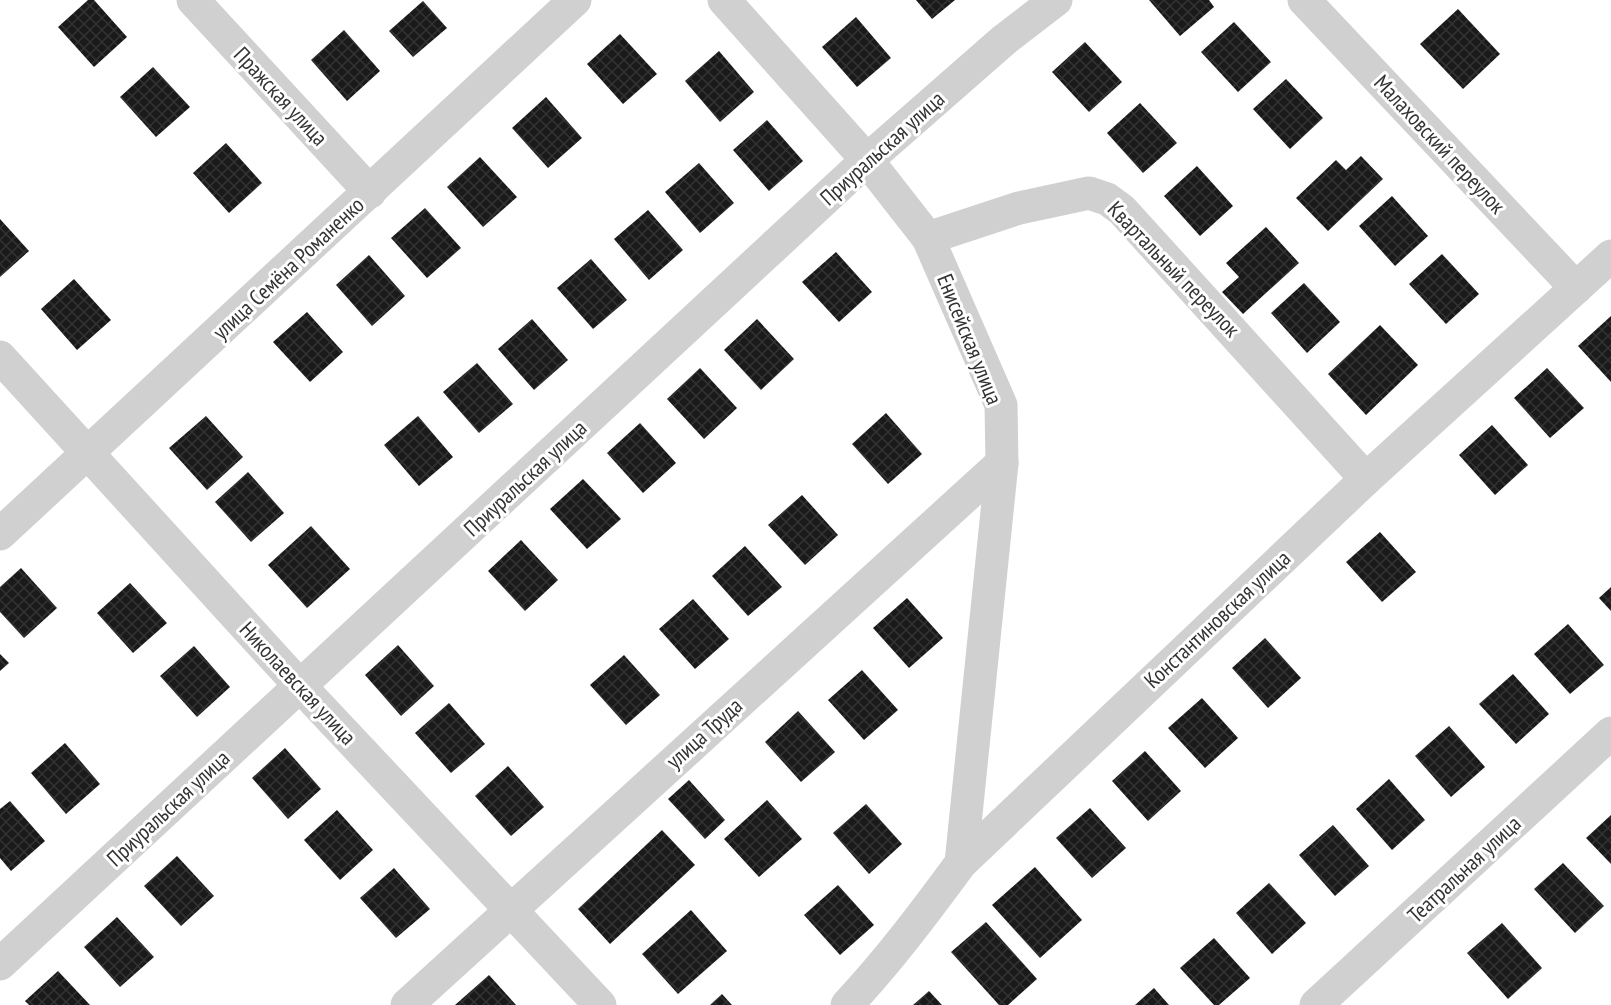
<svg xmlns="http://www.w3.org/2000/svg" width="1611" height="1005" font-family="'PT Sans Narrow',sans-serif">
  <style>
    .building { fill: url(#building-cross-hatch) }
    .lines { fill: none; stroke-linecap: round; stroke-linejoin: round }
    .minor { stroke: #d0d0d0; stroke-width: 33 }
    .labels { text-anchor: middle; stroke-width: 6; stroke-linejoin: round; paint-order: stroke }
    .street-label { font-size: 22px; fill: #333; stroke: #fff }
  </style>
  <defs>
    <pattern id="building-cross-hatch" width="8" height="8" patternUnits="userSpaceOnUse" patternTransform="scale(1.5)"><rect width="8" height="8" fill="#1a1a1a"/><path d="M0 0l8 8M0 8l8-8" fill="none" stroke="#333"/></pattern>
  </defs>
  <rect width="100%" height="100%" fill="#fff"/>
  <!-- building -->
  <g class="building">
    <path d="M88 0H94L127 37 94 67 58 27Z"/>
    <path d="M916 0H955L932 19Z"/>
    <path d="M1149 0H1209L1214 7 1180 36Z"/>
    <path d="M423 1 447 28 413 57 389 31Z"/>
    <path d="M1458 9 1500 54 1463 89 1420 44Z"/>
    <path d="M856 17 891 58 857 87 822 47Z"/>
    <path d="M1234 22 1271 62 1238 92 1201 52Z"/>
    <path d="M344 30 380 71 347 101 311 60Z"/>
    <path d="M620 34 657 74 623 104 587 64Z"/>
    <path d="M1085 42 1122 82 1089 112 1052 72Z"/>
    <path d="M719 51 754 92 720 122 685 81Z"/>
    <path d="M153 67 190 107 156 137 120 97Z"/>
    <path d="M1286 79 1323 118 1290 149 1253 109Z"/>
    <path d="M546 97 582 138 548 168 512 128Z"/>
    <path d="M1140 103 1177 143 1143 173 1107 133Z"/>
    <path d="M767 120 803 161 769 191 733 150Z"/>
    <path d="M226 143 262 183 229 213 193 173Z"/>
    <path d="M1361 156 1383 179 1328 231 1296 198 1336 160 1346 170Z"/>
    <path d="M480 157 517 197 483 227 447 187Z"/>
    <path d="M699 163 734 203 700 233 665 192Z"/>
    <path d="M1197 166 1233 206 1200 236 1164 196Z"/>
    <path d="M1392 196 1428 236 1395 266 1359 226Z"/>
    <path d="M425 208 461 248 427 278 391 238Z"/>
    <path d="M648 210 683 250 649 280 614 239Z"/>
    <path d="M0 219 29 251 0 277Z"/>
    <path d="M1266 227 1299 263 1243 314 1222 292 1239 277 1226 263Z"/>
    <path d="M836 252 872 292 839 322 802 282Z"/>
    <path d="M1442 254 1479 294 1446 324 1409 284Z"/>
    <path d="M369 255 405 296 372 326 336 285Z"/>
    <path d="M591 259 627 300 593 329 557 288Z"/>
    <path d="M74 279 111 320 77 350 41 309Z"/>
    <path d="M1304 283 1340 322 1307 353 1271 313Z"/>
    <path d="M307 312 343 352 310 382 273 342Z"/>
    <path d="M1611 316V382L1578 346Z"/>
    <path d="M532 319 568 360 534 390 498 349Z"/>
    <path d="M757 319 794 359 761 390 724 350Z"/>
    <path d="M1380 325 1418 365 1366 415 1328 374Z"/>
    <path d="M477 363 513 404 479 433 443 392Z"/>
    <path d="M700 368 737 408 704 439 667 399Z"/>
    <path d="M1547 368 1584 408 1550 438 1514 398Z"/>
    <path d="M886 413 922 454 888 484 852 444Z"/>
    <path d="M206 416 243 457 207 490 169 448Z"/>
    <path d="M418 416 453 457 419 486 384 445Z"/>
    <path d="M640 423 676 463 643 493 607 453Z"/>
    <path d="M1492 425 1528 465 1495 495 1459 455Z"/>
    <path d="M248 472 284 513 251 542 215 502Z"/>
    <path d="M583 479 621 519 587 549 550 509Z"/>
    <path d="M802 495 838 535 805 565 768 525Z"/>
    <path d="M311 526 350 569 307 608 268 565Z"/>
    <path d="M1380 532 1416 572 1382 602 1346 562Z"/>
    <path d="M521 540 558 580 525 611 488 571Z"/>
    <path d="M745 546 782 587 748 616 712 576Z"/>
    <path d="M21 568 57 608 24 638 0 612V587Z"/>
    <path d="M130 583 167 623 133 653 97 613Z"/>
    <path d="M1611 587V611L1599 598Z"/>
    <path d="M907 598 943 638 909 668 873 628Z"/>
    <path d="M693 599 729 639 695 669 659 629Z"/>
    <path d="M1568 624 1604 665 1570 694 1534 654Z"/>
    <path d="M1265 638 1301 678 1268 708 1232 668Z"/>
    <path d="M398 645 434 686 401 716 365 675Z"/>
    <path d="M194 646 230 687 197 717 160 676Z"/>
    <path d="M0 654 9 663 0 671Z"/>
    <path d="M624 655 660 695 626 725 590 685Z"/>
    <path d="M862 670 898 710 864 740 828 700Z"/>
    <path d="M1513 674 1549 714 1516 744 1479 704Z"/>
    <path d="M1202 698 1238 738 1205 768 1168 728Z"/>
    <path d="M449 703 485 744 451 773 415 733Z"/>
    <path d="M798 711 835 752 801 782 765 742Z"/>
    <path d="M1449 726 1485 767 1451 797 1415 756Z"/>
    <path d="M65 743 100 784 66 814 31 773Z"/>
    <path d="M285 748 321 789 288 819 252 778Z"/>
    <path d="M1145 751 1181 791 1148 821 1112 781Z"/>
    <path d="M508 766 544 807 511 836 475 796Z"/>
    <path d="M1389 779 1425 820 1392 850 1356 809Z"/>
    <path d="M689 780 725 820 705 839 668 799Z"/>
    <path d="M767 800 802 839 759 877 724 839Z"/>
    <path d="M10 801 45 841 11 871 0 858V809Z"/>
    <path d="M866 804 902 844 869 874 833 833Z"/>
    <path d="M1090 808 1126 848 1092 878 1056 838Z"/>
    <path d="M337 810 373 850 340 880 304 840Z"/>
    <path d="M1611 815V864L1586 838Z"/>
    <path d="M1333 825 1369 866 1335 896 1299 855Z"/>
    <path d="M662 830 695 865 610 944 578 909Z"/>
    <path d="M177 856 214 896 181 926 144 886Z"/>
    <path d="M1563 863 1604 906 1575 933 1534 889Z"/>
    <path d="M1035 867 1082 920 1040 958 992 905Z"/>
    <path d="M394 868 430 909 396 938 360 898Z"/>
    <path d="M1269 883 1306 923 1272 954 1236 913Z"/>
    <path d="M838 885 874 925 840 955 804 915Z"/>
    <path d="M691 910 727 951 678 994 642 954Z"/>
    <path d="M117 917 154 957 120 987 84 947Z"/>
    <path d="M986 922 1037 979 1008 1005H999L951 952Z"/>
    <path d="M1502 923 1542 968 1508 999 1467 953Z"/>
    <path d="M1214 938 1250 978 1219 1005H1214L1180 968Z"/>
    <path d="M58 971 90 1005H29L25 1001Z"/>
    <path d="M489 975 516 1005H455Z"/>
    <path d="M1154 988 1169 1005H1135Z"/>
    <path d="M929 991 942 1005H913Z"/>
    <path d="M722 994 732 1005H710Z"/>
  </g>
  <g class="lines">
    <!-- minor -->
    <g class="minor">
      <path d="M193 0 370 192"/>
      <path d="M724 0 867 160 928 238 1001 405 1002 463 961 863"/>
      <path d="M1304 0 1576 288"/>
      <path d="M928 238 1019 208 1089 193 1107 199 1122 210 1366 479"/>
      <path d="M0 357 301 687 600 1005"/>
      <path d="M0 534 575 0"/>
      <path d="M0 964 867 160 1004 40 1056 0"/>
      <path d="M407 1005 1002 463"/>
      <path d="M847 1005C889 960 925 912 961 863L1366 479 1611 256"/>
      <path d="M1316 1005 1611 733"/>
    </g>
  </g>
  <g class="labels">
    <!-- street labels -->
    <g class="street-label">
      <text transform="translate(281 96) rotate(47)" y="8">Пражская улица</text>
      <text transform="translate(1440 144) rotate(47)" y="8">Малаховский переулок</text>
      <text transform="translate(882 148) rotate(-42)" y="8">Приуральская улица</text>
      <text transform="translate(288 268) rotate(-43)" y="8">улица Семёна Романенко</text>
      <text transform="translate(1174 269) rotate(46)" y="8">Квартальный переулок</text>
      <text transform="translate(970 339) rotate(68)" y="8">Енисейская улица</text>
      <text transform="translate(525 478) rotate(-43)" y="8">Приуральская улица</text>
      <text transform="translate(1217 619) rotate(-43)" y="8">Константиновская улица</text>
      <text transform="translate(298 683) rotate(47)" y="8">Николаевская улица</text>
      <text transform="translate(704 733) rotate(-42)" y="8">улица Труда</text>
      <text transform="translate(168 808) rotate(-43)" y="8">Приуральская улица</text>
      <text transform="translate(1464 869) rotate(-43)" y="8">Театральная улица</text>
    </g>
  </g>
</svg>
